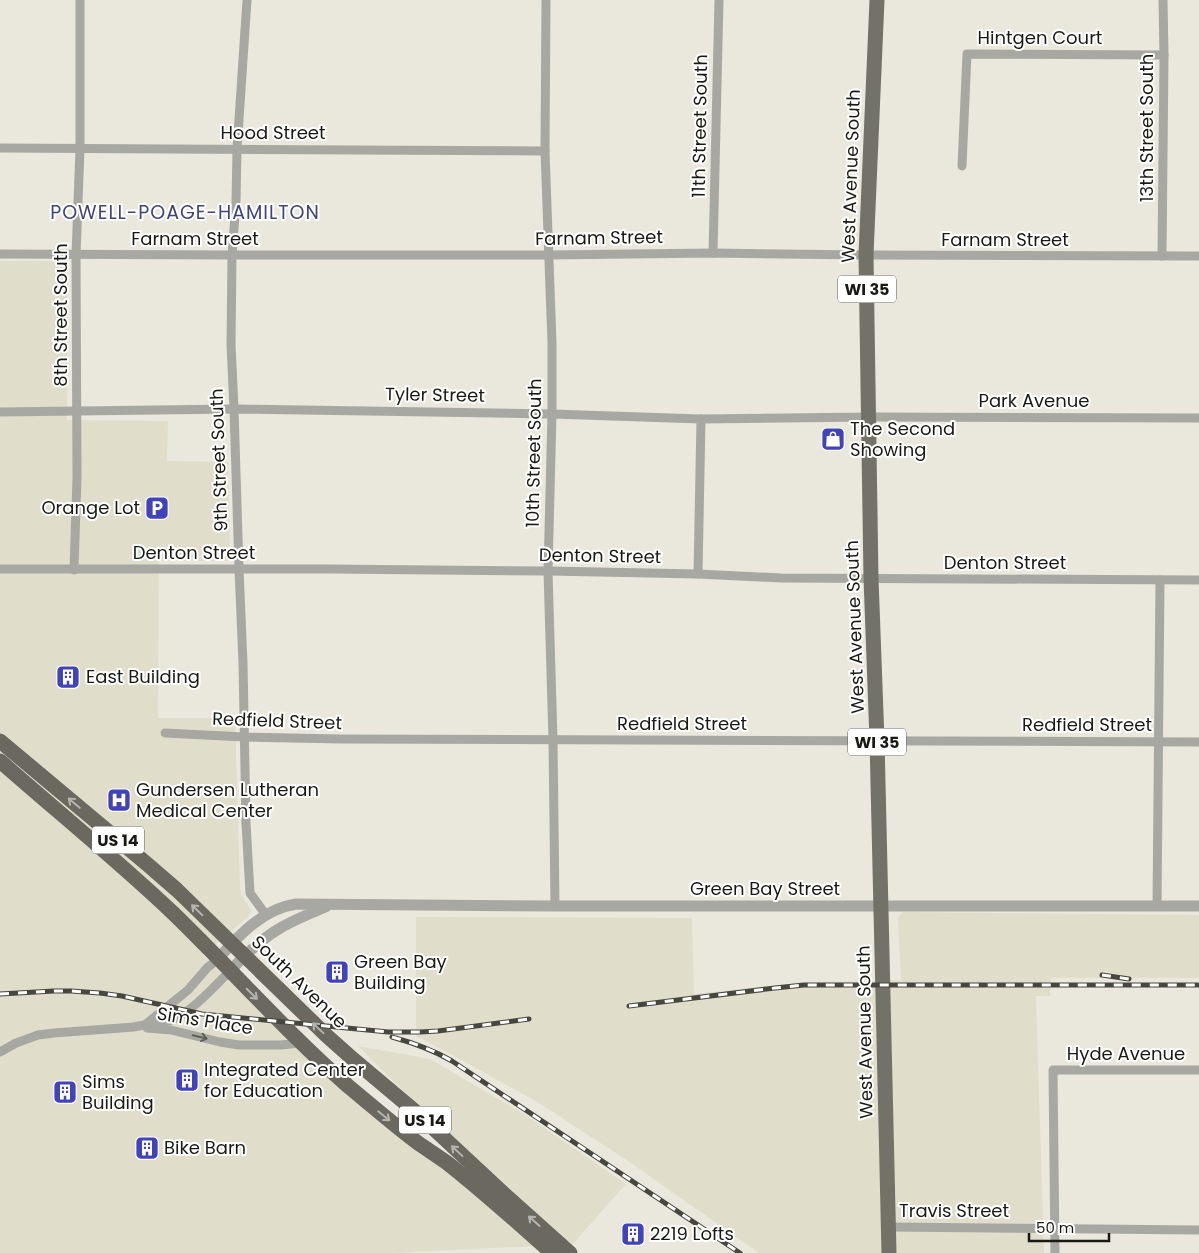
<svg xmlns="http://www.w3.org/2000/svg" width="1199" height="1253" font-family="Poppins,sans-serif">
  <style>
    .built { fill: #e0ddca }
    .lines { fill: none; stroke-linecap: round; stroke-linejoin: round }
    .minor { stroke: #a8a8a3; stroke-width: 9 }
    .tertiary { stroke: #a8a8a3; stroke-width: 11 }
    .primary { stroke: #737269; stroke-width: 15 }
    .trunk { stroke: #6a685f; stroke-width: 15 }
    .rail-casing { stroke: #474740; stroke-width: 5 }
    .rail { stroke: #fff; stroke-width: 3; stroke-dasharray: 9; stroke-linecap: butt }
    .oneway { stroke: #b4b4af }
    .oneway2 { stroke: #61615c }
    .labels { text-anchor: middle; stroke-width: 4; stroke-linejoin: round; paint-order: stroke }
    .shield { fill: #fff; stroke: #5f5f5b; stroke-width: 1 }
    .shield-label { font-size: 16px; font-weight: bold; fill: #1a1a15 }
    .street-label { font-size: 18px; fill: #1a1a15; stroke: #fff }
    .poi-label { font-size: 18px; fill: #1a1a15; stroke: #fff; text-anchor: start }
    .neighbourhood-label { font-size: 19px; letter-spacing: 1px; fill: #3d4480; stroke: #fff }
  </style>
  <rect width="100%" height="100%" fill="#eae8dc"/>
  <!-- built -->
  <g class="built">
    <path d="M0 261H64L68 266 67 420 168 421 167 461 228 462 230 561H159L158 718H235L240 888 242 896 250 908 251 911 248 917 202 955 268 1016 538 1246 391 1253H0Z"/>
    <path d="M903 912 1199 915V978H1051L1050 996H1036L1044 1253H759L628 1161 539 1103 449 1053 416 1036V917L692 918 694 994 798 983 901 980 898 922 899 916Z"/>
    <path d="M358 1046 430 1059 524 1114 626 1184 572 1245 509 1192 403 1091Z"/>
  </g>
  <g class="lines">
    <!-- minor -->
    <g class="minor">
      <path d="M247 0 237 149 236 202 232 255 231 344 234 409 239 569 243 663 246 823 250 893 266 915"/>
      <path d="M546 0 545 151 552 343V414L548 571 553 740 555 906"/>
      <path d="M0 148 545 151"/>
      <path d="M962 166 967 54 1164 55"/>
      <path d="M713 253 719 0"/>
      <path d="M0 254 232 255H549L713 253 866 255 1199 256"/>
      <path d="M1162 256 1164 55 1163 0"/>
      <path d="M0 412 234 409 552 414 701 419 869 417 1199 418"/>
      <path d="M0 569H331L548 571 698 574 781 578 1199 580"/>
      <path d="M74 570 77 477 76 255 80 149V0"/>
      <path d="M698 574 701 419"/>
      <path d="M165 733 244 737 341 739 1199 742"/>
      <path d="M1157 906 1160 580"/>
      <path d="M146 1024 188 990 207 968 218 959"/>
      <path d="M147 1028 171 1030 220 1042 239 1045H281L300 1043"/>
      <path d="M0 1052 16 1043 38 1035 54 1033 134 1027C146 1024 158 1024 169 1021 189 1015 215 986 230 971"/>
      <path d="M888 1227 1199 1230"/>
      <path d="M1055 1253 1053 1070H1199"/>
    </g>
    <!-- tertiary -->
    <g class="tertiary">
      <path d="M218 959C239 935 263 909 296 904L555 906H1199"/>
      <path d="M230 971C244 956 259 941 277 930 293 920 310 914 327 906"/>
    </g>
    <!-- primary -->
    <path class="primary" d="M877 0 866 255 871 578 877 740 889 1253"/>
    <!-- trunk -->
    <g class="trunk">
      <path d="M0 741 147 864 177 890 327 1036 354 1060 417 1113 504 1194 570 1253"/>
      <path d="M0 761C58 812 117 860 173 913 232 970 286 1032 348 1086 371 1105 394 1125 418 1143 427 1149 437 1156 446 1162 483 1191 517 1222 552 1253"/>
    </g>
    <!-- rail casing -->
    <g class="rail-casing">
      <g id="rail">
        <path d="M1102 975 1129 979"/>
        <path d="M0 994 54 991H71L100 993 122 996 202 1014 388 1032H420L438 1031 529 1019"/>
        <path d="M629 1006 775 988 804 985H1199"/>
        <path d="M392 1037C414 1043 433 1050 452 1061L740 1253"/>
      </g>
    </g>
    <!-- rail -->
    <use href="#rail" class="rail"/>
  </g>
  <!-- one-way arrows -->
  <defs><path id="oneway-shaft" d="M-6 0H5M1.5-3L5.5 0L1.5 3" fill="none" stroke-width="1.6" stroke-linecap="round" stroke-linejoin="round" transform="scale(1.25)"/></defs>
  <g class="oneway">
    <use href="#oneway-shaft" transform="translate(74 803) rotate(-140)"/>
    <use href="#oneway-shaft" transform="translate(197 910) rotate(-136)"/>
    <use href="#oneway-shaft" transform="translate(252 994) rotate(45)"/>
    <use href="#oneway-shaft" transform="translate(318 1028) rotate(-137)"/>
    <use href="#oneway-shaft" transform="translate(384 1116) rotate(39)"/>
    <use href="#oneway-shaft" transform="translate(457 1151) rotate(-137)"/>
    <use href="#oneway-shaft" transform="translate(534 1221) rotate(-138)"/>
  </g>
  <use class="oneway2" href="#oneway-shaft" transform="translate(200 1037) rotate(13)"/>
  <!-- icons -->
  <defs>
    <g id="shop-square" transform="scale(1.25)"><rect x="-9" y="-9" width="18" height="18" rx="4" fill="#4143b8" stroke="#fff"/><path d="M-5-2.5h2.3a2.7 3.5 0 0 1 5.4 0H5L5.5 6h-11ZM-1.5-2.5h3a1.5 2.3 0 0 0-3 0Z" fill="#fff"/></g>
    <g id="parking-square" transform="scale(1.25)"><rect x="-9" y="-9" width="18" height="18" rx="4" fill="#4143b8" stroke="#fff"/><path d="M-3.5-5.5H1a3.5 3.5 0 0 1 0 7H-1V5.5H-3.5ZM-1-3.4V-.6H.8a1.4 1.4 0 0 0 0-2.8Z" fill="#fff"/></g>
    <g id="building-square" transform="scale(1.25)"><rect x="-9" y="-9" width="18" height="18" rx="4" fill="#4143b8" stroke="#fff"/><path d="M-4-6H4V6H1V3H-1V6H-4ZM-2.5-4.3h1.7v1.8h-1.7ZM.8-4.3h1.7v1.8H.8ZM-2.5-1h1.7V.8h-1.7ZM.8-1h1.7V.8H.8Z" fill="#fff"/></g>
    <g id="hospital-square" transform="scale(1.25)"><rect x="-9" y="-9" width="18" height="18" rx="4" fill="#4143b8" stroke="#fff"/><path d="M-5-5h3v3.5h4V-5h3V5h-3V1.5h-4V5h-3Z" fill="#fff"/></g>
  </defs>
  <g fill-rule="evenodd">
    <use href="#shop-square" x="833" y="439"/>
    <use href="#parking-square" x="157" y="508"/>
    <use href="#building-square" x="68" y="677"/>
    <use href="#hospital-square" x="119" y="800"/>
    <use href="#building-square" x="337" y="972"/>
    <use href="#building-square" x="187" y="1080"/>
    <use href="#building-square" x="65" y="1092"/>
    <use href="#building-square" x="147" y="1148"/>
    <use href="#building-square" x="633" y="1234"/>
  </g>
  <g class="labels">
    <!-- shield labels -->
    <g class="shield">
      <rect x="838" y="275.5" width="58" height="27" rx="4"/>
      <rect x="848" y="728.5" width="58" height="27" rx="4"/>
      <rect x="92" y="826.5" width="52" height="27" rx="4"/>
      <rect x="399" y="1106.5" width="52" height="27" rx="4"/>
    </g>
    <g class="shield-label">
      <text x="867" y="295">WI 35</text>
      <text x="877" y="748">WI 35</text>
      <text x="118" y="846">US 14</text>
      <text x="425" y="1126">US 14</text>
    </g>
    <!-- street labels -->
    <g class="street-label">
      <text x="1040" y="44">Hintgen Court</text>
      <text transform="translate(700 126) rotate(-89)" y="6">11th Street South</text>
      <text transform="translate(1147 128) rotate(-90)" y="6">13th Street South</text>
      <text x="273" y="139">Hood Street</text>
      <text transform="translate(851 176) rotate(-88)" y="6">West Avenue South</text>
      <text transform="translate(599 238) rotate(-1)" y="6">Farnam Street</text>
      <text x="195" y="245">Farnam Street</text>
      <text x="1005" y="246">Farnam Street</text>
      <text transform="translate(61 315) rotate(-90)" y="6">8th Street South</text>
      <text transform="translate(435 395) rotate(1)" y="6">Tyler Street</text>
      <text x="1034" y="407">Park Avenue</text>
      <text transform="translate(534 453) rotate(-89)" y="6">10th Street South</text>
      <text transform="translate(219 460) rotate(-92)" y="6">9th Street South</text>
      <text x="194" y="559">Denton Street</text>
      <text transform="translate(600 556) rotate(1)" y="6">Denton Street</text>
      <text x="1005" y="569">Denton Street</text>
      <text transform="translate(855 627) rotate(-92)" y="6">West Avenue South</text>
      <text transform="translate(277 721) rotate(2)" y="6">Redfield Street</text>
      <text x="682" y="730">Redfield Street</text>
      <text x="1087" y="731">Redfield Street</text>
      <text x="765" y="895">Green Bay Street</text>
      <text transform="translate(299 982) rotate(44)" y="6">South Avenue</text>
      <text transform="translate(205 1021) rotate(9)" y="6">Sims Place</text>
      <text transform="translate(865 1032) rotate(-91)" y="6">West Avenue South</text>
      <text x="1126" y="1060">Hyde Avenue</text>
      <text x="954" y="1217">Travis Street</text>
    </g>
    <!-- poi labels -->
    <g class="poi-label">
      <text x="850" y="435">The Second<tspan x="850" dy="21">Showing</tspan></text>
      <text x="140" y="514" text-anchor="end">Orange Lot</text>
      <text x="86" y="683">East Building</text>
      <text x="136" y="796">Gundersen Lutheran<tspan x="136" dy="21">Medical Center</tspan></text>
      <text x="354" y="968">Green Bay<tspan x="354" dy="21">Building</tspan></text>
      <text x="204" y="1076">Integrated Center<tspan x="204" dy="21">for Education</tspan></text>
      <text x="82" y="1088">Sims<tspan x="82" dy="21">Building</tspan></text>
      <text x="164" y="1154">Bike Barn</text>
      <text x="650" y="1240">2219 Lofts</text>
    </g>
    <!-- neighbourhood labels -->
    <g class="neighbourhood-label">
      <text x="185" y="219">POWELL-POAGE-HAMILTON</text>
    </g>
  </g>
  <!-- scale -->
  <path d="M1029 1233v8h80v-8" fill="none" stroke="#1a1a15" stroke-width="2.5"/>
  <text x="1036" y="1233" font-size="15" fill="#1a1a15" stroke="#ffffff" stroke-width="4" paint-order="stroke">50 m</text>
</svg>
